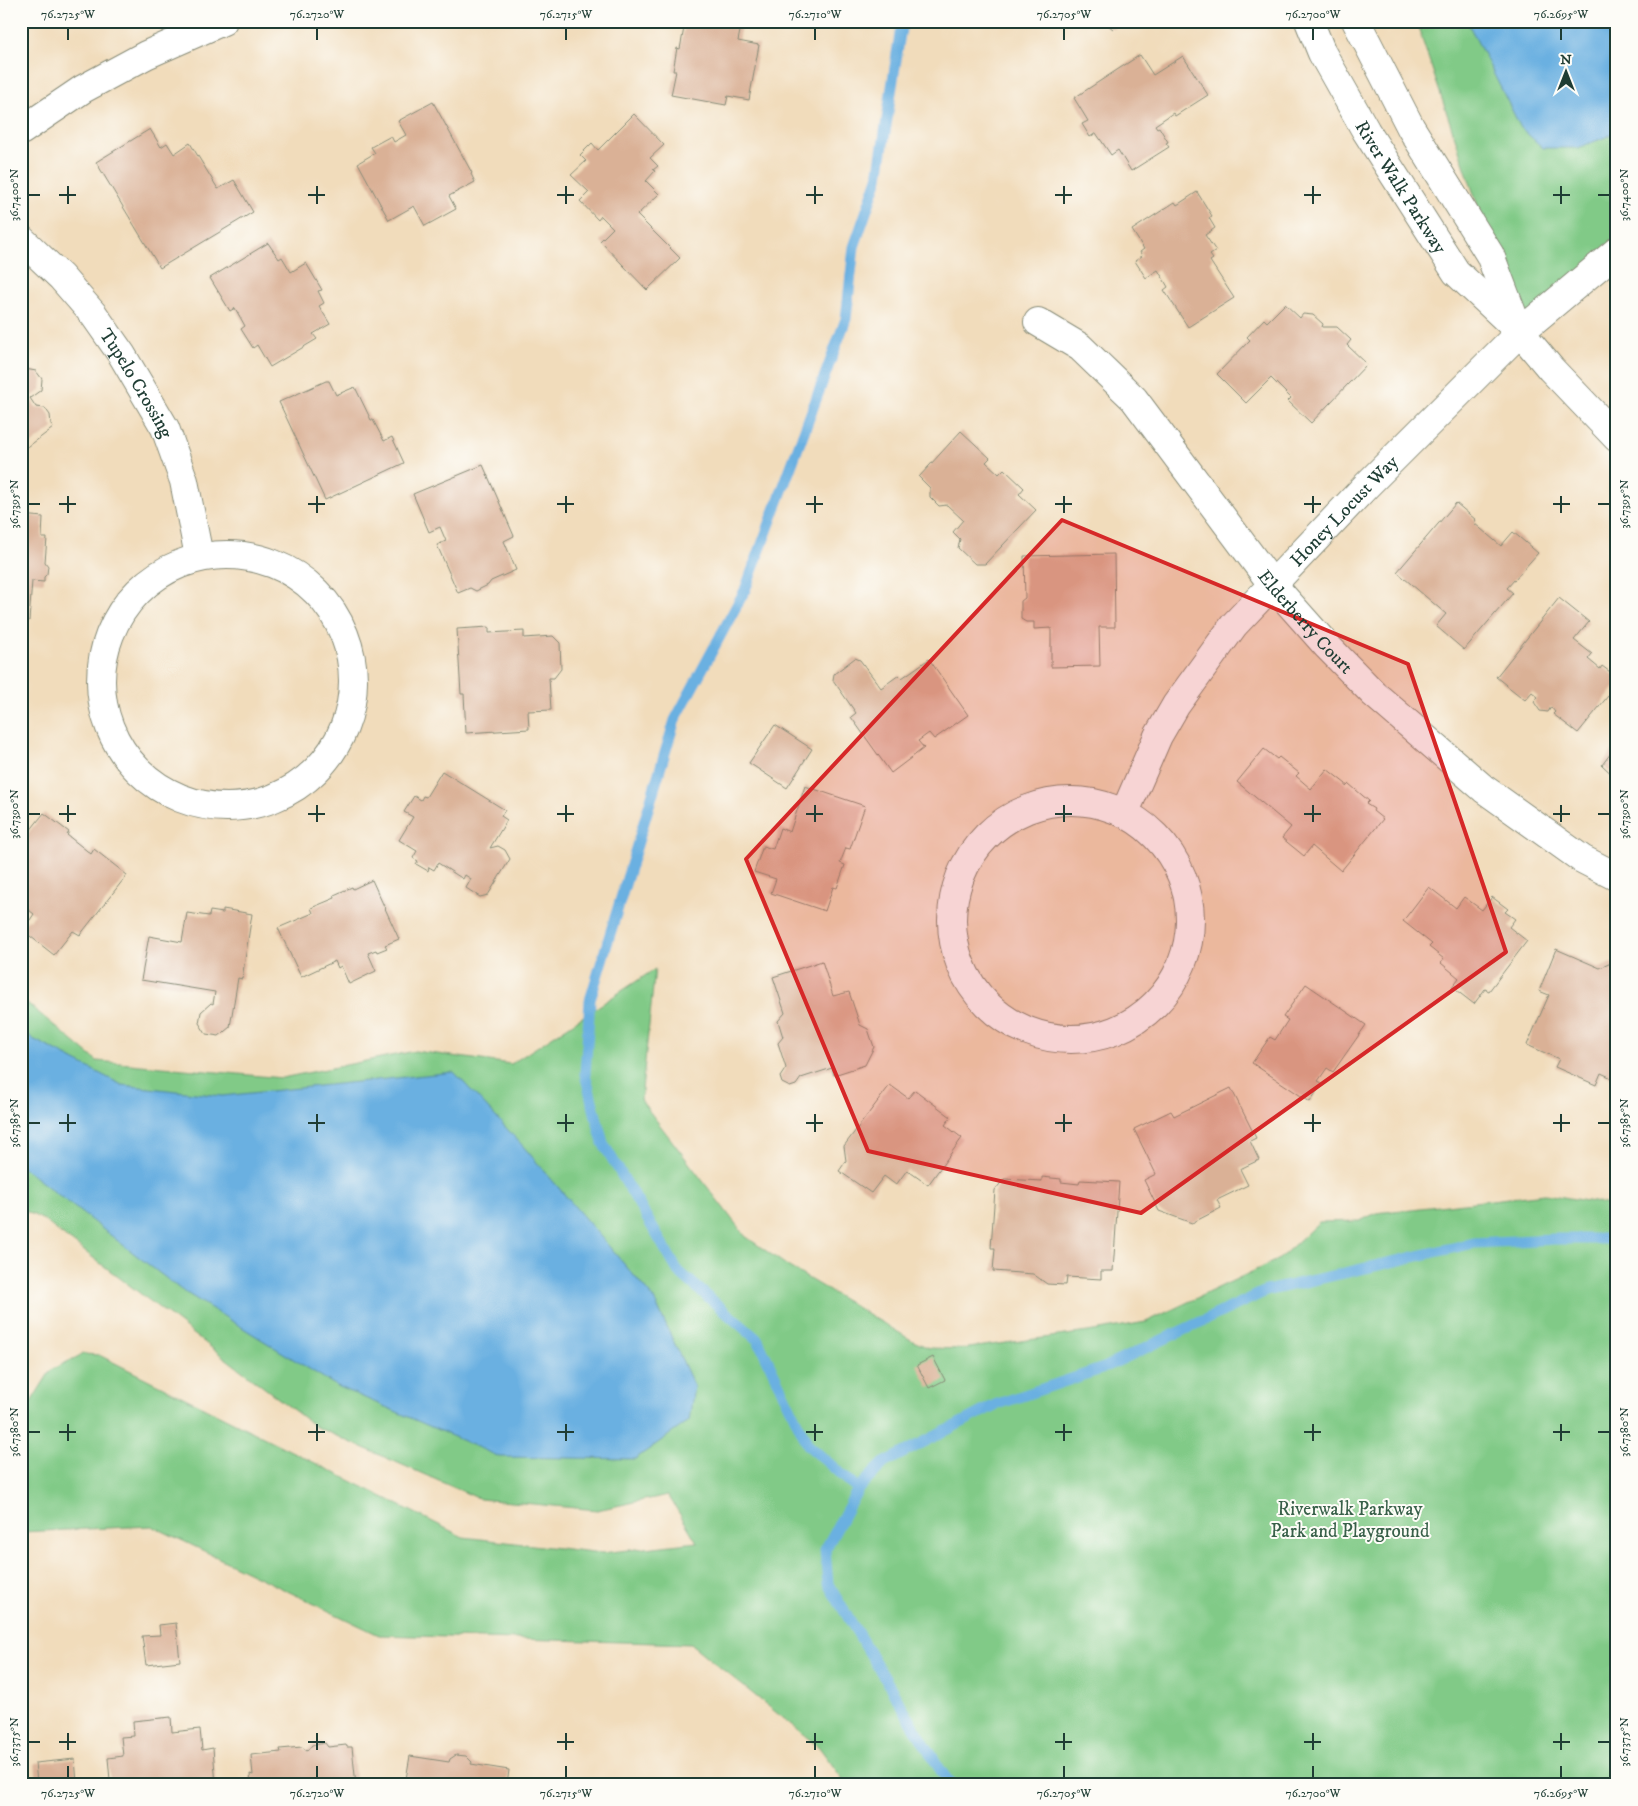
<svg xmlns="http://www.w3.org/2000/svg" width="1638" height="1806" font-family="'IM FELL DW Pica',serif">
  <style>
    .green { fill: #81ca87; stroke: #50845e }
    .water { fill: #6ab0e1; stroke: #44768a }
    .lines { fill: none; stroke-linecap: round; stroke-linejoin: round }
    .stream { stroke: #6ab0e1; stroke-width: 11 }
    .building { fill: #dab196 }
    .minor-casing { stroke: #888c78; stroke-width: 30 }
    .minor { stroke: #fff; stroke-width: 28 }
    .marked { fill: #d62828; fill-opacity: 0.2; stroke: #d62828; stroke-width: 4; stroke-linejoin: round }
    .ticks { fill: none; stroke: #1f3d34; stroke-width: 2 }
    .labels { text-anchor: middle; stroke-width: 4; stroke-linejoin: round; paint-order: stroke }
    .street-label { font-size: 19px; fill: #1f3d34; stroke: #fdfcf7 }
    .park-label { font-size: 19px; fill: #386049; stroke: #fdfcf7 }
    .neatline { fill: none; stroke: #1f3d34; stroke-width: 2 }
    .ticks-label { font-size: 12px; text-anchor: middle; fill: #1f3d34 }
  </style>
  <rect width="100%" height="100%" fill="#fdfcf7"/>
  <filter id="ink" filterUnits="userSpaceOnUse"><feTurbulence type="fractalNoise" baseFrequency=".02" numOctaves="2"/><feDisplacementMap in="SourceGraphic" scale="10" xChannelSelector="R" yChannelSelector="G"/><feConvolveMatrix kernelMatrix="1 2 1 2 8 2 1 2 1" color-interpolation-filters="sRGB"/></filter>
  <filter id="wash" filterUnits="userSpaceOnUse"><feTurbulence type="fractalNoise" baseFrequency=".0096" numOctaves="4" result="noise"/><feDisplacementMap in="SourceGraphic" scale="20" xChannelSelector="R" yChannelSelector="G"/><feGaussianBlur stdDeviation="1.12" result="paint"/><feColorMatrix in="noise" values="0 0 0 0 0 0 0 0 0 0 0 0 0 0 0 0 0 1.4 0 .05"/><feComposite in="paint" operator="in"/></filter>
  <g filter="url(#wash)">
    <rect width="100%" height="100%" fill="#f1dcbb"/>
    <!-- green -->
    <g class="green">
      <path d="M1416 21H1617V247L1520 332Z"/>
      <path d="M655 969 641 1099 643 1103 745 1236 789 1267 913 1341 929 1348 961 1349 1088 1332 1146 1322 1279 1259 1319 1222 1360 1221 1376 1213 1545 1194 1617 1206V1785H847L819 1747 691 1644 379 1635 152 1526 21 1532V1418L51 1370 83 1354 99 1355 463 1537 602 1553 697 1542 668 1495 597 1510 480 1499 316 1427 42 1219 21 1209V998L97 1061 282 1078 415 1051 511 1064Z"/>
    </g>
    <!-- water -->
    <g class="water">
      <path d="M1467 21H1617V129L1611 135 1578 148H1543L1521 128Z"/>
      <path d="M21 1029 33 1039 122 1085 222 1096 454 1072 522 1145 654 1299 694 1386 689 1421 635 1459 500 1457 335 1385 180 1289 21 1166Z"/>
    </g>
    <g class="lines">
      <!-- stream -->
      <g class="stream">
        <path d="M858 1489 808 1445 758 1340 678 1271 603 1143 585 1074 590 1000 675 720 745 590 846 319 854 247 878 178 900 34 903 21"/>
        <path d="M951 1785 941 1771 828 1584 825 1550 858 1489 884 1463 995 1405 1101 1369 1266 1291 1474 1243 1554 1239H1617"/>
      </g>
    </g>
    <g id="blocks">
      <!-- building -->
      <g class="building">
        <path d="M681 21H742L738 41 759 45 749 100 728 96 726 105 671 95 676 71H673L677 48 680 49 684 28 680 27Z"/>
        <path d="M1103 21H1118L1113 29Z"/>
        <path d="M1140 55 1153 75 1183 56 1208 95 1175 116 1173 113 1155 125 1157 128 1159 127 1168 142 1166 143 1169 147 1131 171 1118 150 1111 155 1096 133 1090 137 1082 124 1088 121 1074 98Z"/>
        <path d="M433 102 472 173 471 174 475 182 449 196 456 209 425 226 414 206 389 220 358 163 375 153 371 147 391 136 394 142 406 135 398 121Z"/>
        <path d="M634 114 664 145 650 158 658 166 653 170 655 171 646 181 659 194 637 215 680 258 647 290 600 241 613 228 601 216 598 220 580 201 589 192 571 175 586 161 580 155 592 143 598 150Z"/>
        <path d="M150 129 161 147 167 143 174 154 190 143 218 189 234 180 253 212 160 268 96 162Z"/>
        <path d="M1197 192 1212 216 1209 218 1215 228 1205 235 1216 251 1210 255 1213 259 1210 261 1234 298 1188 327 1164 290 1168 287 1158 270 1146 278 1135 261 1142 256 1140 252 1144 249 1132 230 1175 202 1177 205Z"/>
        <path d="M268 243 279 259 282 257 291 272 306 263 322 290 318 291 324 303 319 306 330 324 313 334 317 339 270 367 257 345 253 348 241 329 245 326 235 308 230 311 210 278Z"/>
        <path d="M1285 304 1300 318 1303 314 1313 315 1323 324 1322 327H1337L1351 340 1347 345 1367 364 1311 423 1288 401 1291 398 1271 378 1246 403 1217 374 1250 340 1247 337 1264 319 1267 322Z"/>
        <path d="M25 369 36 371 42 379 41 390 30 398 36 407 45 408 50 415 51 424 53 428 21 452V370L22 372Z"/>
        <path d="M326 381H329L336 395 355 387 371 420H373L384 441 392 437 404 463 325 500 279 402Z"/>
        <path d="M961 431 990 458 986 462 999 474 1004 469 1024 488 1019 494 1036 510 985 564H975L958 548 960 539 953 532 963 520 947 505 939 506 930 497V488L919 477Z"/>
        <path d="M483 465 514 536 504 541 516 570 491 581 488 585 476 591 470 588 458 593 437 545 446 541 440 527 429 532 413 494Z"/>
        <path d="M1456 503 1476 520 1474 523 1501 546 1513 532 1538 553 1507 588 1513 593 1464 650 1436 626 1446 614 1397 572Z"/>
        <path d="M21 515 43 517 42 538H47L45 562 48 566 47 574 44 577V582L32 581 29 621H21Z"/>
        <path d="M1114 554 1115 627H1099L1100 666 1051 667V628L1034 629V622H1026L1021 619V601L1025 598 1024 556Z"/>
        <path d="M1559 598 1589 622 1574 640 1592 654 1588 659 1600 669 1602 666 1617 677 1615 681 1617 685 1578 733 1553 714 1555 712 1551 707 1548 712 1540 711 1534 702 1538 697 1532 692 1525 700 1496 677Z"/>
        <path d="M489 627V633L524 631V638L553 636 560 643 561 669 554 678H549L551 710 528 711 529 729 466 733 464 694H461L457 629Z"/>
        <path d="M855 658 860 660 881 688 899 675 902 678 929 659 968 715 934 739 929 733 918 741 924 748 891 773 851 717 856 713 833 680 834 674Z"/>
        <path d="M775 725 812 749 787 788 749 763Z"/>
        <path d="M1617 745V779L1602 765Z"/>
        <path d="M1264 749 1277 759 1279 757 1299 773 1296 776 1311 789 1327 769 1346 784V787L1349 784 1369 801 1366 804 1374 809 1373 811 1383 819 1341 871 1312 846 1304 856 1282 838 1291 827 1237 782Z"/>
        <path d="M442 771 505 810 501 816 507 820 490 848 498 846 505 850 510 859 488 895 480 897 466 888 471 879 465 875 463 879 438 863 434 870 429 867 428 871 416 864 418 861 413 858 417 851 399 840 413 817 404 812 414 796 421 800 423 796 426 797Z"/>
        <path d="M805 786 865 806 850 849 846 848 840 863 845 865 837 888 833 887 825 911 771 893 776 879 754 872 763 846 773 849 780 828 790 832Z"/>
        <path d="M44 813 69 832 67 835 91 854 94 849 127 875 80 935 73 931 54 955 21 929 28 919 30 920 34 914 21 904V842Z"/>
        <path d="M372 880 399 939 385 945 387 948 377 952 376 950 368 953 376 971 349 984 341 966 338 968 335 961 301 977 278 928 313 913 311 908 335 898 334 895 352 887 353 889Z"/>
        <path d="M1429 887 1456 908 1464 897 1482 910 1492 897 1508 909 1505 912 1515 919 1509 927 1527 941 1489 991 1485 989 1474 1004 1452 987 1459 978 1441 963 1444 959 1429 947 1432 944 1403 921Z"/>
        <path d="M223 909 252 914 242 979 238 978 230 1027 219 1036 206 1034 199 1023 201 1012 211 1003 213 1004 215 992 141 980 149 936 182 942 187 913 209 916 210 911 223 913Z"/>
        <path d="M1556 949 1600 968 1611 963 1617 966V1072L1614 1079 1601 1073 1596 1085 1555 1067 1559 1059 1527 1045 1549 995 1539 991Z"/>
        <path d="M822 961 833 996 849 992 860 1025 868 1029 874 1047 865 1065 834 1075 832 1068 801 1078 796 1085 790 1087 782 1083 780 1077 786 1068 778 1043 783 1037 778 1021 785 1013 773 977Z"/>
        <path d="M1306 984 1366 1025 1333 1072 1327 1068 1318 1081 1322 1083 1310 1102 1252 1063 1270 1037 1275 1040 1288 1020 1283 1017Z"/>
        <path d="M890 1085 908 1098 915 1090 951 1117 945 1125 962 1138 928 1185 907 1170 896 1185 884 1176 871 1193 839 1171 846 1161 844 1146Z"/>
        <path d="M1231 1088 1256 1138 1250 1141 1259 1160 1240 1169 1248 1185 1217 1200 1221 1208 1192 1223 1159 1211 1144 1180 1156 1174 1134 1129 1171 1111 1174 1116Z"/>
        <path d="M1042 1177 1061 1179V1182L1079 1184 1080 1180 1119 1182 1113 1271H1101V1279L1067 1277 1066 1285 1047 1284 1033 1274 993 1271 995 1248H991L995 1190 1004 1179 1042 1181Z"/>
        <path d="M933 1357 945 1380 929 1388 917 1365Z"/>
        <path d="M176 1623 180 1661 146 1665 142 1636 160 1635 159 1625Z"/>
        <path d="M171 1717 172 1732 200 1729 202 1750 213 1748 216 1785H125L124 1779 110 1780 108 1758 123 1756 121 1737 134 1736 133 1721Z"/>
        <path d="M325 1743 328 1747 346 1745 347 1747H352L356 1785H251L250 1774 253 1775 251 1755 281 1752 280 1749 302 1747 307 1751 312 1745Z"/>
        <path d="M456 1755 466 1756 472 1762 471 1764 509 1770 507 1785H405L410 1756 449 1762 450 1759Z"/>
        <path d="M75 1759 77 1783 85 1782V1785H26V1783L37 1782 35 1763Z"/>
      </g>
    </g>
  </g>
  <g filter="url(#ink)">
    <use href="#blocks" fill-opacity="0" stroke="#888c78" stroke-width="1"/>
    <g class="lines">
      <!-- minor casing -->
      <g class="minor-casing">
        <g id="minor">
          <path id="s1" d="M1309 21 1322 53 1366 131 1456 272 1520 332 1551 369 1617 438"/>
          <path d="M1356 21 1411 128 1490 255 1517 326"/>
          <path d="M21 131 83 89 146 55 223 21"/>
          <path id="s2" d="M21 239 61 277 94 315 122 355 165 428 184 481 199 556"/>
          <path id="s3" d="M1038 322 1080 347 1134 399 1272 584 1327 646 1374 694 1484 789 1582 859 1617 877"/>
          <circle cx="227" cy="681" r="126"/>
          <circle cx="1071" cy="920" r="119"/>
          <path id="s4" d="M1125 812 1158 736 1176 705 1234 625 1367 485 1520 332 1617 251"/>
        </g>
      </g>
      <!-- minor -->
      <use href="#minor" class="minor"/>
    </g>
  </g>
  <!-- marked area -->
  <path class="marked" d="M1062 520 1408 664 1506 952 1141 1213 868 1151 746 859Z"/>
  <!-- ticks -->
  <path class="ticks" d="M68 28V40M317 28V40M566 28V40M815 28V40M1064 28V40M1313 28V40M1561 28V40M68 186V204M317 186V204M566 186V204M815 186V204M1064 186V204M1313 186V204M1561 186V204M28 195H40M59 195H76M308 195H325M557 195H574M806 195H823M1055 195H1072M1304 195H1321M1553 195H1570M1598 195H1610M68 496V513M317 496V513M566 496V513M815 496V513M1064 496V513M1313 496V513M1561 496V513M28 504H40M59 504H76M308 504H325M557 504H574M806 504H823M1055 504H1072M1304 504H1321M1553 504H1570M1598 504H1610M68 805V822M317 805V822M566 805V822M815 805V822M1064 805V822M1313 805V822M1561 805V822M28 814H40M59 814H76M308 814H325M557 814H574M806 814H823M1055 814H1072M1304 814H1321M1553 814H1570M1598 814H1610M68 1114V1132M317 1114V1132M566 1114V1132M815 1114V1132M1064 1114V1132M1313 1114V1132M1561 1114V1132M28 1123H40M59 1123H76M308 1123H325M557 1123H574M806 1123H823M1055 1123H1072M1304 1123H1321M1553 1123H1570M1598 1123H1610M68 1424V1441M317 1424V1441M566 1424V1441M815 1424V1441M1064 1424V1441M1313 1424V1441M1561 1424V1441M28 1432H40M59 1432H76M308 1432H325M557 1432H574M806 1432H823M1055 1432H1072M1304 1432H1321M1553 1432H1570M1598 1432H1610M68 1733V1750M317 1733V1750M566 1733V1750M815 1733V1750M1064 1733V1750M1313 1733V1750M1561 1733V1750M28 1742H40M59 1742H76M308 1742H325M557 1742H574M806 1742H823M1055 1742H1072M1304 1742H1321M1553 1742H1570M1598 1742H1610M68 1766V1778M317 1766V1778M566 1766V1778M815 1766V1778M1064 1766V1778M1313 1766V1778M1561 1766V1778"/>
  <g class="labels">
    <!-- street labels -->
    <g class="street-label">
      <text dy="7" stroke="none"><textPath href="#s1" startOffset="190">River Walk Parkway</textPath></text>
      <text dy="7" stroke="none"><textPath href="#s2" startOffset="186">Tupelo Crossing</textPath></text>
      <text dy="7" stroke="none"><textPath href="#s4" startOffset="376">Honey Locust Way</textPath></text>
      <text dy="7" stroke="none"><textPath href="#s3" startOffset="405">Elderberry Court</textPath></text>
    </g>
    <!-- park labels -->
    <g class="park-label">
      <text x="1350" y="1515">Riverwalk Parkway<tspan x="1350" dy="22">Park and Playground</tspan></text>
    </g>
  </g>
  <!-- margin -->
  <rect width="1638" height="1806" fill="none" stroke="#fdfcf7" stroke-width="55"/>
  <!-- north arrow -->
  <g transform="translate(1566 72)" stroke="#fdfcf7" stroke-width="4" paint-order="stroke">
  <path d="M0-4L9 19L0 12L-9 19Z" fill="#1f3d34"/>
  <text y="-8" font-size="14" font-weight="bold" text-anchor="middle" fill="#1f3d34">N</text>
  </g>
  <rect x="28" y="28" width="1582" height="1750" class="neatline"/>
  <g class="ticks-label">
    <text x="68" y="18">76.2725°W</text>
    <text x="317" y="18">76.2720°W</text>
    <text x="566" y="18">76.2715°W</text>
    <text x="815" y="18">76.2710°W</text>
    <text x="1064" y="18">76.2705°W</text>
    <text x="1313" y="18">76.2700°W</text>
    <text x="1561" y="18">76.2695°W</text>
    <text transform="translate(14 195) rotate(-90)" y="4">36.7400°N</text>
    <text transform="translate(1624 195) rotate(-90)" y="4">36.7400°N</text>
    <text transform="translate(14 504) rotate(-90)" y="4">36.7395°N</text>
    <text transform="translate(1624 504) rotate(-90)" y="4">36.7395°N</text>
    <text transform="translate(14 814) rotate(-90)" y="4">36.7390°N</text>
    <text transform="translate(1624 814) rotate(-90)" y="4">36.7390°N</text>
    <text transform="translate(14 1123) rotate(-90)" y="4">36.7385°N</text>
    <text transform="translate(1624 1123) rotate(-90)" y="4">36.7385°N</text>
    <text transform="translate(14 1432) rotate(-90)" y="4">36.7380°N</text>
    <text transform="translate(1624 1432) rotate(-90)" y="4">36.7380°N</text>
    <text transform="translate(14 1742) rotate(-90)" y="4">36.7375°N</text>
    <text transform="translate(1624 1742) rotate(-90)" y="4">36.7375°N</text>
    <text x="68" y="1797">76.2725°W</text>
    <text x="317" y="1797">76.2720°W</text>
    <text x="566" y="1797">76.2715°W</text>
    <text x="815" y="1797">76.2710°W</text>
    <text x="1064" y="1797">76.2705°W</text>
    <text x="1313" y="1797">76.2700°W</text>
    <text x="1561" y="1797">76.2695°W</text>
  </g>
</svg>
